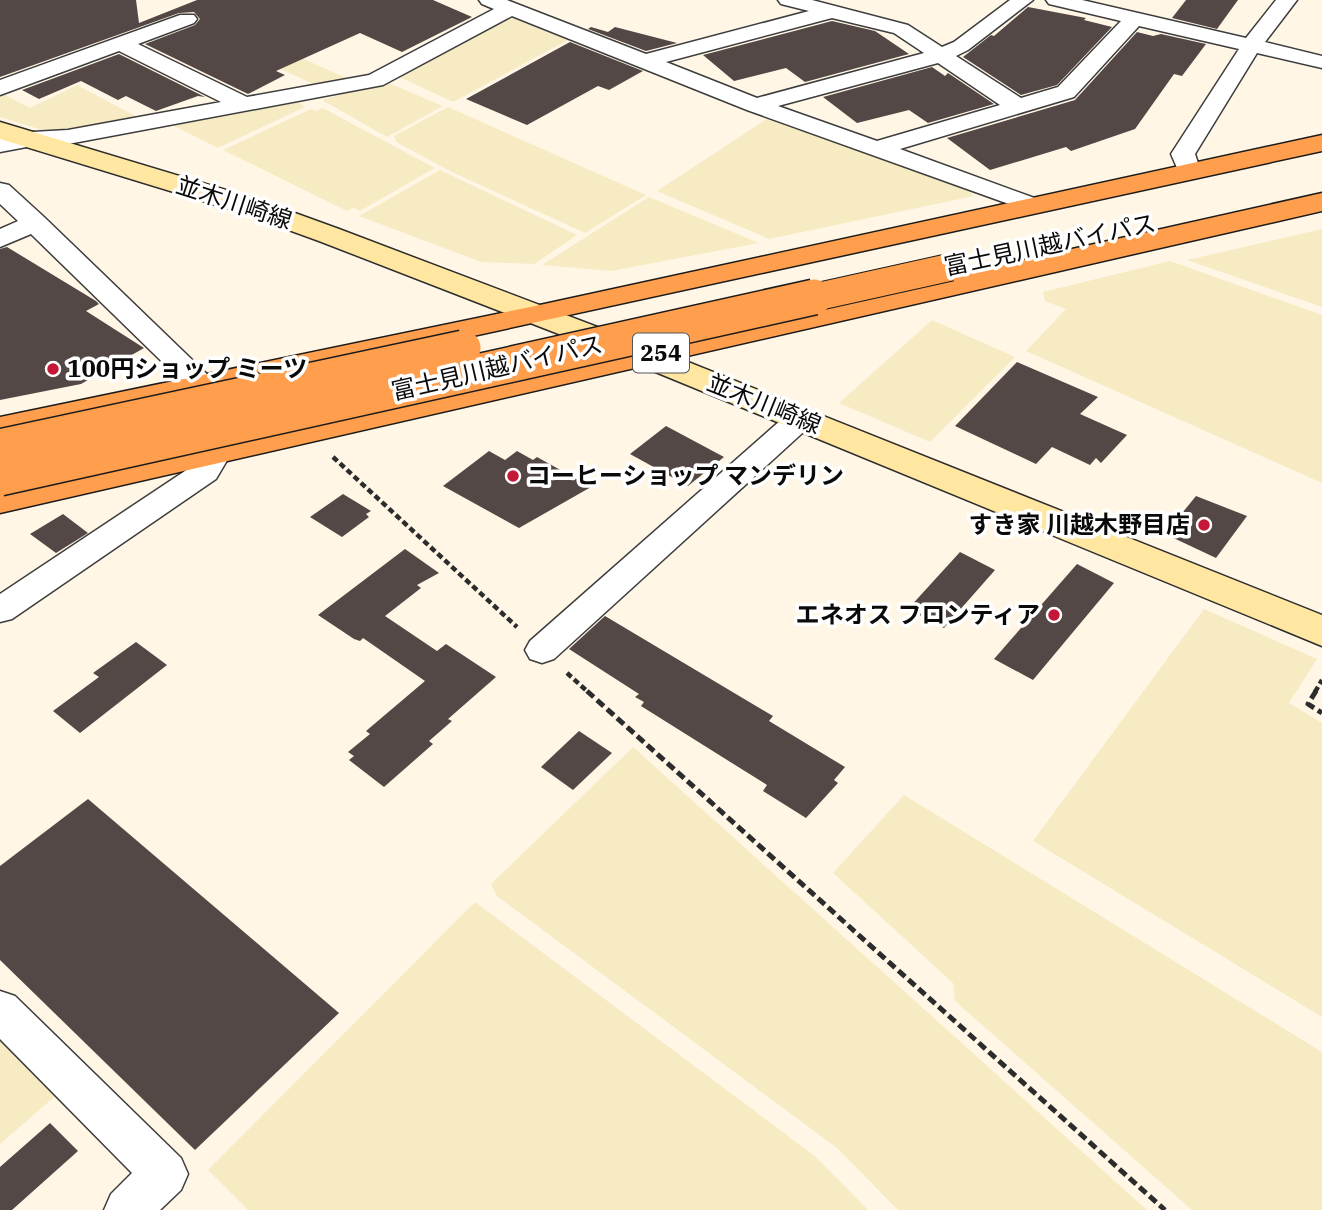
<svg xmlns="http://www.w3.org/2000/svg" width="1322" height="1210" font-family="'IBM Plex Serif','Noto Sans JP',serif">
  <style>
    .farmland { fill: #f7ebc4 }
    .building { fill: #534845 }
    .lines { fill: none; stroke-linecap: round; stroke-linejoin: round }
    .minor-casing { stroke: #3d3d3d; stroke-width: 3 }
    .secondary-casing { stroke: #2c2c2c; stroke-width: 3 }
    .trunk-casing { stroke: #1b1b1b; stroke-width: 3 }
    .path-far1 { stroke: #2c2c2c; stroke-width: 4.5; stroke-dasharray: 6 3.5; stroke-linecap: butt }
    .path { stroke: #2c2c2c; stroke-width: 5; stroke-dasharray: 9 4.5; stroke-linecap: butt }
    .minor { fill: #fff; fill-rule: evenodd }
    .secondary { fill: #ffe7a1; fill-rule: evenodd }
    .trunk { fill: #ff9e4d; fill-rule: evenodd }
    .trunk-bridge-far1-casing { stroke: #1b1b1b; stroke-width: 29; stroke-linecap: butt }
    .trunk-bridge-casing { stroke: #1b1b1b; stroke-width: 38; stroke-linecap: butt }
    .trunk-bridge-far1 { stroke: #ff9e4d; stroke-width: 27 }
    .trunk-bridge { stroke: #ff9e4d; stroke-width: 35 }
    .poi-dot { fill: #c51738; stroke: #fff; stroke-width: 2.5 }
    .labels { text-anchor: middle; stroke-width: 7; stroke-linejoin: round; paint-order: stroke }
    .shield { fill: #fff; stroke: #545454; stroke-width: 2 }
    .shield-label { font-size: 23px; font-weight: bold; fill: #0a0a0a }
    .street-label { font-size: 24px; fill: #0a0a0a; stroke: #fff }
    .poi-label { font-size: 24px; font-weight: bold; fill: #0a0a0a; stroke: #fff; text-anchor: start }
  </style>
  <rect width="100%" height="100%" fill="#fff6e6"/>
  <!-- farmland -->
  <g class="farmland">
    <path d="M507 16 568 40 453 102 395 75Z"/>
    <path d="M206 35 263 41 351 80 320 87Z"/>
    <path d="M386 82 443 106 387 137 322 100Z"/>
    <path d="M77 85 139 118 55 134 0 117V95L3 94 30 108Z"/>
    <path d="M299 102 305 107 218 148 174 126 176 123Z"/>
    <path d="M448 107 646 195 585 233 452 172 396 142 394 136Z"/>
    <path d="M323 108 375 136 435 168 360 211 354 208 347 211 223 150 311 109 316 111Z"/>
    <path d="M768 118 964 188 974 196 769 239 657 191Z"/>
    <path d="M440 170 577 235 534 264 481 262 359 216Z"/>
    <path d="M649 197 759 243 611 271 542 265Z"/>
    <path d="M1322 229V307L1187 260Z"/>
    <path d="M1170 261 1322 315V483L1026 351 1066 309 1045 301 1043 292Z"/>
    <path d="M932 320 1015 357 930 442 839 403Z"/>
    <path d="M1204 609 1317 659 1289 703 1322 723V1017L1033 841Z"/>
    <path d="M633 747 924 1009 1147 1210H898L837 1148 497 896 491 884Z"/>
    <path d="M904 795 1322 1052V1210H1192L955 1001 953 983 833 873Z"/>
    <path d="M475 902 816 1157 868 1210H248L208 1170Z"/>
    <path d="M0 1033 60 1092 0 1144Z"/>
  </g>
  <!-- building -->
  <g class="building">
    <path d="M0 0H136L139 23 197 0H433L472 17 402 52 360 33 276 71 285 75 248 94 145 44 195 25 200 19 194 12 179 13 0 77Z"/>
    <path d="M1186 0H1238L1217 29 1172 18Z"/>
    <path d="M1028 7 1086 18 1084 20 1112 27 1057 85 1021 95 963 57 991 35 994 36Z"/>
    <path d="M832 21 875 31 909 54 805 82 786 68 734 81 703 55Z"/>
    <path d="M591 27 608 32 615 27 677 43 646 51 588 29Z"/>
    <path d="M1137 32 1153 36 1161 34 1206 44 1182 76 1174 74 1135 129 1071 151 1066 147 990 170 947 138 1075 100Z"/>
    <path d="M570 42 643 71 609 90 598 86 527 125 466 99Z"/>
    <path d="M119 54 205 97 198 96 156 111 126 96 118 100 81 81 39 99 22 90Z"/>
    <path d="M932 67 945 76 948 73 994 104 928 123 909 110 857 123 823 97Z"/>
    <path d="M7 247 96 301 99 304 86 311 144 348 81 384 0 400V249Z"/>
    <path d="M1017 362 1098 397 1080 414 1127 435 1101 463 1096 458 1090 465 1052 447 1036 464 955 426Z"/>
    <path d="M666 426 724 457 688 486 630 454Z"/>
    <path d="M489 451 505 460 517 451 533 460 537 457 591 487 519 528 443 486Z"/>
    <path d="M343 494 371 511 366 514 369 517 342 537 310 517Z"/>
    <path d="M1196 496 1247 516 1216 558 1165 534Z"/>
    <path d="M63 514 88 533 56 553 30 534Z"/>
    <path d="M405 549 439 573 417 585 421 588 385 616 437 651 446 644 496 677 448 719 452 721 429 741 433 744 384 787 349 760 354 756 348 752 370 734 366 731 425 681 363 638 360 641 354 639 318 615Z"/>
    <path d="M960 552 995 570 944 628 908 609Z"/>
    <path d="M1077 564 1114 583 1033 680 994 659Z"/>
    <path d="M605 616 773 716 769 721 845 767 834 780 838 783 806 818 763 791 767 785 641 706 644 702 635 697 639 694 569 649Z"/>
    <path d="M136 642 167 665 80 733 53 711 99 677 93 673Z"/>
    <path d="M579 731 612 753 573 790 541 767Z"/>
    <path d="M88 799 339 1013 195 1150 0 960V866Z"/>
    <path d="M50 1123 78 1151 12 1210H0V1167Z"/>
  </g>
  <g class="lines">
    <!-- minor casing -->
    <g class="minor-casing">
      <g id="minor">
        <path d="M479 0H507L646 54 809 11 781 4 778 0H812L908 25 942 47 954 42 1010 0H1033L968 50 956 56 1021 98 1058 87 1121 21 1049 4 1046 0H1082L1246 38 1276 0H1297L1265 42 1322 56V68L1257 53 1195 154 1201 172 1197 177 1189 179 1181 177 1171 154 1239 49 1139 26 1074 97 900 149 1040 200 1043 205 1040 210 1031 212 747 110 512 16 383 85 68 144 32 146 0 152V138L32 132 68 130 221 102 119 51 0 95V80L180 15H194L197 19 194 23 138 44 247 97 369 75 494 9 482 4ZM832 18 894 33 924 53 757 98 666 62ZM938 63 1000 105 877 141 778 106Z"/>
        <path d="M0 183 9 185 44 217 211 378 215 384 211 390 201 393 191 390 31 234 0 247V229L18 221 0 204Z"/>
        <path d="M800 410 810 412 815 419 810 426 554 659 542 663 530 659 525 650 530 641 790 412Z"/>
        <path d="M217 442 228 445 232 452 216 479 12 619 0 622V594L194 465 206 445Z"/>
        <path d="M0 991 15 996 181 1158 188 1174 181 1190 160 1210H104L111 1194 132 1173 0 1039Z"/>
      </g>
    </g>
    <!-- secondary casing -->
    <g class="secondary-casing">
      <path id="secondary" d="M0 122 259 200 339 229 658 350 1322 615V646L636 364 319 241 239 212 0 139Z"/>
    </g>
    <!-- trunk casing -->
    <g class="trunk-casing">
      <g id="trunk">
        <path d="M1322 135V151L0 439V417L535 306Z"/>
        <path d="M1322 193V211L0 513V489Z"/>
      </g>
    </g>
    <!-- path-far1 -->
    <g class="path-far1">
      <path d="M333 457 517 627"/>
      <path d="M567 673 588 692"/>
      <path d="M1315 692 1322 680"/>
    </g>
    <!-- path -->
    <g class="path">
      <path d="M587 691 1165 1210"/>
      <path d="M1316 691 1308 704 1322 713"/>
    </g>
    <!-- minor -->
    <use href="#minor" class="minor"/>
    <!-- secondary -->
    <use href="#secondary" class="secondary"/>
    <!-- trunk -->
    <use href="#trunk" class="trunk"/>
    <!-- trunk-bridge-far1 casing -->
    <g class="trunk-bridge-far1-casing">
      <path id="trunk-bridge-far1" d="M807 299 951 267"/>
    </g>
    <!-- trunk-bridge casing -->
    <g class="trunk-bridge-casing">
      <g id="trunk-bridge">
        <path d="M0 447 463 348"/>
        <path d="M0 478 814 297"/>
      </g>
    </g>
    <!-- trunk-bridge-far1 -->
    <use href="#trunk-bridge-far1" class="trunk-bridge-far1"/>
    <!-- trunk-bridge -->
    <use href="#trunk-bridge" class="trunk-bridge"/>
  </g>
  <!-- markers -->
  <g class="poi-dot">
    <circle cx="53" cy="369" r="7"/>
    <circle cx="513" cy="476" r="7"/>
    <circle cx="1204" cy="525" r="7"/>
    <circle cx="1054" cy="615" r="7"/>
  </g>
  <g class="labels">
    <!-- shield labels -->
    <rect class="shield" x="633" y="333.5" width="56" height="39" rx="5"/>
    <g class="shield-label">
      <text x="661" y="361">254</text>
    </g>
    <!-- street labels -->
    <g class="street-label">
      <text transform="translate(234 203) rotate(18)" y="8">並木川崎線</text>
      <text transform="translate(1050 245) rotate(-12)" y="8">富士見川越バイパス</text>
      <text transform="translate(497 368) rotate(-13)" y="8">富士見川越バイパス</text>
      <text transform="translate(764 404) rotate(22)" y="8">並木川崎線</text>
    </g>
    <!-- poi labels -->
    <g class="poi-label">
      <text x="67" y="377">100円ショップ ミーツ</text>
      <text x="527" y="484">コーヒーショップ マンデリン</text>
      <text x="1190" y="533" text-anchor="end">すき家 川越木野目店</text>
      <text x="1040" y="623" text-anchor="end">エネオス フロンティア</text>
    </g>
  </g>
</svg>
